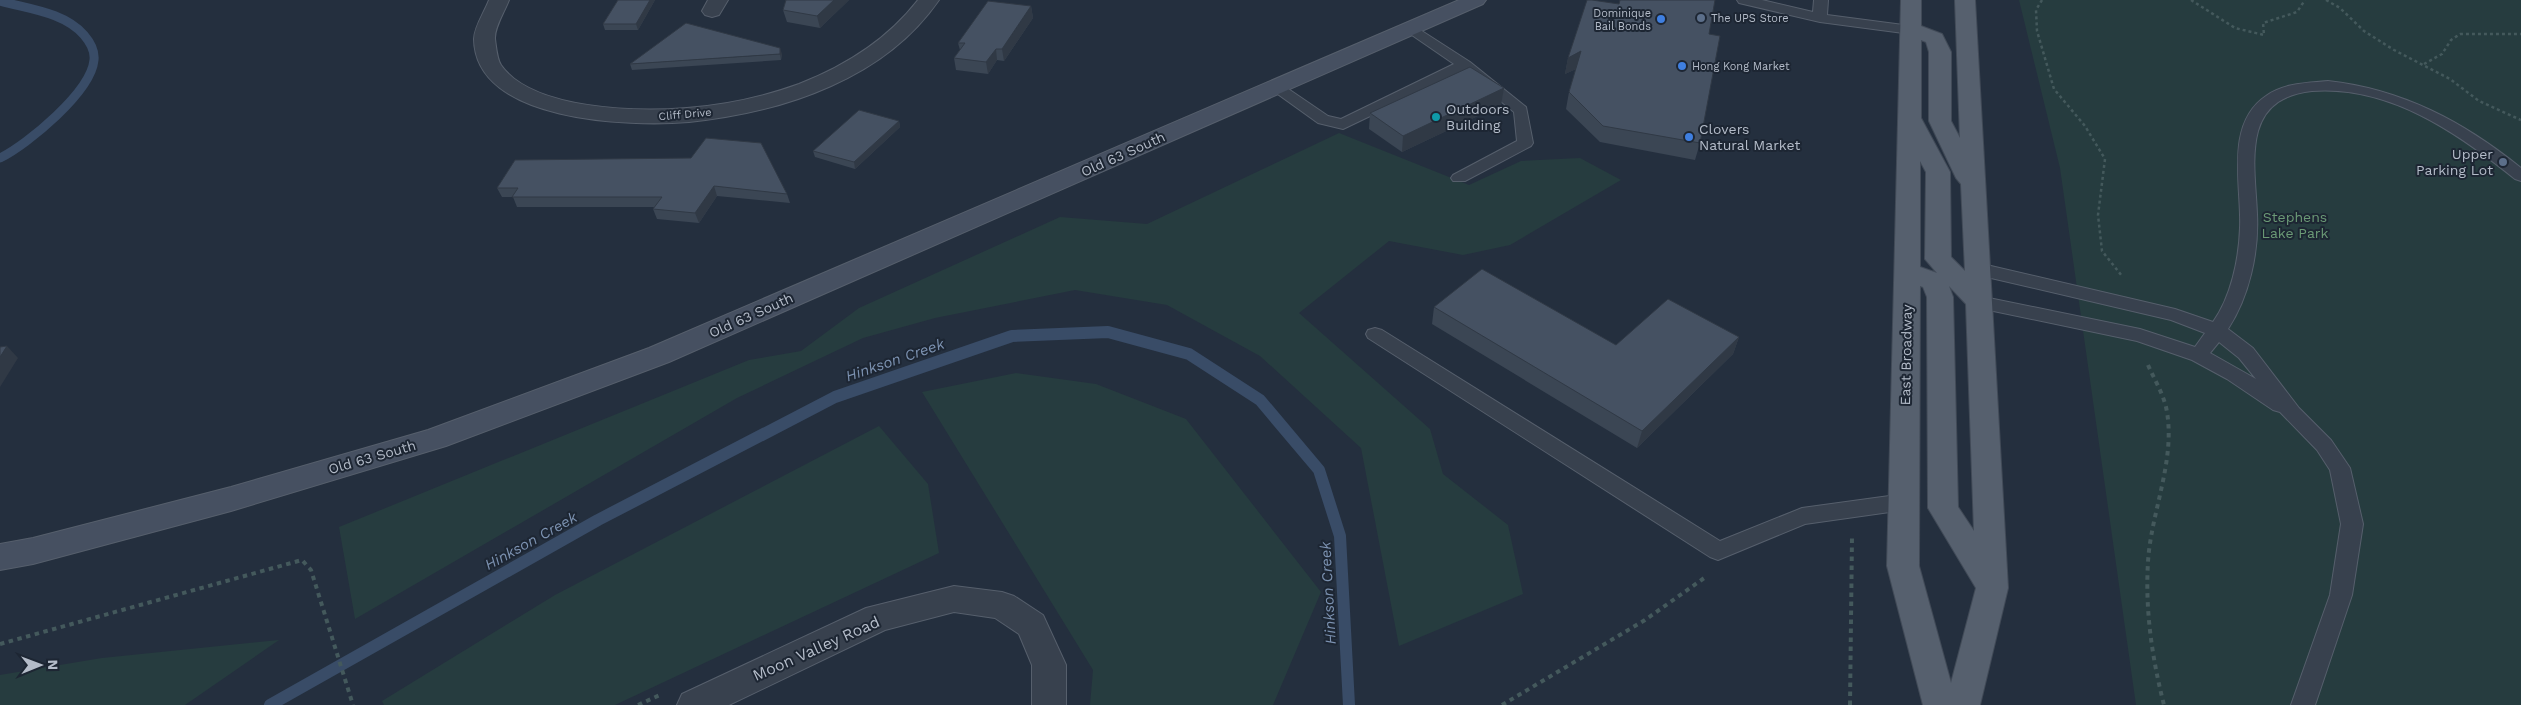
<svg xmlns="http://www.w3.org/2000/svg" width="2521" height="705" font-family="'Work Sans',sans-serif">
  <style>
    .green { fill: #263c3f }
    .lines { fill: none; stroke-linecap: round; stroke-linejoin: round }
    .stream-far1 { stroke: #394c67; stroke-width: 9 }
    .stream { stroke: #394c67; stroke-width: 12 }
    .lane-casing { stroke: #565f6c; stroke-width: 2 }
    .street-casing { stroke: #565f6c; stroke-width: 2 }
    .secondary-casing { stroke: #565f6c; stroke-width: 2 }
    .primary-casing { stroke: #414a57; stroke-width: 2 }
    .path-far1 { stroke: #44595c; stroke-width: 2.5; stroke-dasharray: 3 3; stroke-linecap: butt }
    .path { stroke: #44595c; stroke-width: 4; stroke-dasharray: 4.5 4.5; stroke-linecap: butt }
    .lane { fill: #38414e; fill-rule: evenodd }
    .street { fill: #38414e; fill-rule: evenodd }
    .secondary { fill: #465061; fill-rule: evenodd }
    .primary { fill: #56606e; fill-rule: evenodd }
    .wall { fill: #3b4654 }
    .shaded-wall { fill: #303945 }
    .building { fill: #455162; stroke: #303945 }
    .service-dot { fill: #5c6f8a; stroke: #1d2633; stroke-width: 2 }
    .shop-dot { fill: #3f7fe0; stroke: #1d2633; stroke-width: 2 }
    .culture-dot { fill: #0f9aa8; stroke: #1d2633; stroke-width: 2 }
    .labels { text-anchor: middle; stroke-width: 4; stroke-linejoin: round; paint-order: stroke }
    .far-poi-label { font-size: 11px; fill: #b4bcc9; stroke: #1d2633; text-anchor: start }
    .far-street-label { font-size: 11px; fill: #b4bcc9; stroke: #1d2633 }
    .poi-label { font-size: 14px; fill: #b4bcc9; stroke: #1d2633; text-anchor: start }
    .street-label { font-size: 14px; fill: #b4bcc9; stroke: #1d2633 }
    .park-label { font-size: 14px; fill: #6b9a76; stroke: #1d2633 }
    .water-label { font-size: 15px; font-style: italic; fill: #7c92b1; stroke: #1d2633 }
    .near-street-label { font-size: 16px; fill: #b4bcc9; stroke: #1d2633 }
  </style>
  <rect width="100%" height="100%" fill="#242f3e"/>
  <!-- green -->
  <g class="green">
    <path d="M2019 0H2521V705H2136L2060 168Z"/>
    <path d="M1339 133 1469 185 1521 161 1580 158 1621 180 1510 245 1463 255 1389 241 1299 313 1430 429 1443 474 1508 525 1523 594 1399 646 1361 448 1260 356 1167 305 1075 290 935 318 863 338 737 398 355 619 339 527 749 360 801 351 859 308 1060 217 1147 224Z"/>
    <path d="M1016 373 1096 384 1186 419 1321 592 1273 705H1090L1093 670 922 392Z"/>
    <path d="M879 426 928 484 939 553 615 705H384L382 701 555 595Z"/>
    <path d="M279 640 185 705H0V675L102 658Z"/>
  </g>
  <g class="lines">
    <!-- stream-far1 -->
    <path class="stream-far1" d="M0 1C28 9 64 12 84 35 90 42 95 51 94 60 91 92 28 144 0 158"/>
    <!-- stream -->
    <path class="stream" d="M270 705 598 520 835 397 1012 336 1108 332 1189 354 1260 400 1319 470 1340 536 1349 705"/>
    <!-- lane casing -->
    <g class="lane-casing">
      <g id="lane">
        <path d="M1737 0H1762L1813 12 1814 0H1828L1827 15 1911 26 1918 30 1911 34 1820 22 1739 3Z"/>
        <path d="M1411 24 1470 62 1526 107 1533 143 1531 146 1465 181H1453L1451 178 1453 175 1517 141 1514 112 1464 71 1343 129 1318 123 1268 87 1276 82 1281 84 1328 116 1341 119 1454 64 1406 31 1404 28 1406 25Z"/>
        <path d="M2328 81C2402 89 2464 122 2521 168V181L2515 179C2458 133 2389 85 2312 91 2286 94 2266 104 2258 131 2251 157 2256 187 2257 214 2259 253 2249 297 2228 329L2253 348 2299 408 2331 440 2350 468 2363 524 2352 595 2315 705H2291L2330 595 2341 524 2330 470 2317 450 2280 412 2273 410 2227 379 2192 360 2137 341 1979 308 1973 306 1970 302 1973 298 1979 296 2140 329 2195 347 2205 333 2171 320 1978 275 1972 273 1969 269 1972 265 1978 263 2175 309 2213 322C2231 297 2239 259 2240 228 2242 187 2224 124 2266 96 2284 83 2307 83 2328 81ZM2219 342 2239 358 2256 379 2210 353Z"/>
        <path d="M1375 328 1382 330 1720 541 1802 508 1904 494 1911 496 1914 502 1911 508 1904 510 1805 524 1718 560 1710 557 1368 338 1366 334 1368 330Z"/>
      </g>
    </g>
    <!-- street casing -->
    <g class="street-casing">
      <g id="street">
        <path d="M489 0H509C505 11 494 28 495 39 496 46 497 59 501 65 532 110 638 112 687 108 725 105 763 97 799 84 845 66 887 40 918 0H939C912 39 874 67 831 86 787 106 737 117 689 122 629 127 475 122 474 39 474 27 485 11 489 0Z"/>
        <path d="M708 0H728L719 15 712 17 705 15 702 11Z"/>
        <path d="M954 586 1002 592 1014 596 1043 615 1066 665V705H1032V665L1019 634 995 618 954 612 885 630 729 705H677L682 694 866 608Z"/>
      </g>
    </g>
    <!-- secondary casing -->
    <g class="secondary-casing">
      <path id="secondary" d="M1459 0H1486L1483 4 669 362 446 446 231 511 33 564 0 570V544L33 538 231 487 428 430 649 348Z"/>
    </g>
    <!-- primary casing -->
    <g class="primary-casing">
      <path id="primary" d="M1901 0H1921V26L1942 34 1951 52V121L1960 138 1955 0H1975L2008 588 1980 705H1923L1887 566ZM1921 40 1926 42 1929 52V121L1956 178 1961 184 1965 271 1951 257 1950 172 1921 118ZM1920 161 1926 172 1925 259 1937 273 1920 267ZM1920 286 1923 287 1927 297 1928 508 1976 588 1951 683 1919 566ZM1949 286 1966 304 1974 531 1958 507 1953 297Z"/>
    </g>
    <!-- path-far1 -->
    <g class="path-far1">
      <path d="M2042 0 2036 10 2037 31 2054 89 2085 126 2105 159 2098 215 2102 251 2122 276"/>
      <path d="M2191 0 2235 28 2264 35 2263 23 2297 12 2305 0"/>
      <path d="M2326 0 2340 8 2364 31 2394 50 2450 79 2479 101 2521 120"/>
      <path d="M2424 64 2442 54 2451 40 2460 34H2521"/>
    </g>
    <!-- path -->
    <g class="path">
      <path d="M2148 365C2154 379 2162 391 2166 407 2177 458 2151 511 2148 562 2145 610 2152 658 2164 705"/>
      <path d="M0 644 302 560 311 570 353 705"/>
      <path d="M638 705 660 695"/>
      <path d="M1502 705 1645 620 1707 576"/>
      <path d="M1850 705 1852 536"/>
    </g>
    <!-- lane -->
    <use href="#lane" class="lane"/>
    <!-- street -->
    <use href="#street" class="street"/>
    <!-- secondary -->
    <use href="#secondary" class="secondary"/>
    <!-- primary -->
    <use href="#primary" class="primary"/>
  </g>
  <!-- wall -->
  <g class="wall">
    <path d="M618 0H655L638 30H605L603 24Z"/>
    <path d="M786 0H849L820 28 787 22 783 10Z"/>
    <path d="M1031 6 1033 18 1004 61 997 60 988 74 956 70 954 58 960 50 958 43Z"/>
    <path d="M1709 34 1700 143 1695 160 1600 142 1566 109 1569 92 1576 69 1565 74 1568 58Z"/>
    <path d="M782 54 781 60 632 70 630 64Z"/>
    <path d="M1504 88 1501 105 1402 152 1369 129 1370 113Z"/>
    <path d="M899 121 900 127 855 169 815 157 813 151Z"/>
    <path d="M515 160 787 194 790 203 717 196 699 223 657 219 653 209 654 207H517L513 197H502L497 188Z"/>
    <path d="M1434 307 1616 345 1739 337 1733 354 1637 448 1432 324Z"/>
  </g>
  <!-- shaded-wall -->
  <g class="shaded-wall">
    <path d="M650 0H655L638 30 636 24Z"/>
    <path d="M834 0H849L820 28 817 16Z"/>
    <path d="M1031 6 1033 18 1004 61 1002 49Z"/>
    <path d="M780 48 782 54 781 60 780 54Z"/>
    <path d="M996 49 997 60 988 74 986 62Z"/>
    <path d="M1581 51 1578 68 1565 74 1568 58Z"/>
    <path d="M1504 88 1501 105 1402 152 1403 136Z"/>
    <path d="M899 121 900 127 855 169 854 162Z"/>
    <path d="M714 186 717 196 699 223 695 213Z"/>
    <path d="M1739 337 1733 354 1637 448 1642 431Z"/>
    <path d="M7 346 18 358 0 387V357Z"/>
  </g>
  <!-- building -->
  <g class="building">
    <path d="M618 0H650L636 24H603Z"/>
    <path d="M786 0H834L817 16 783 10Z"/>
    <path d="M1587 0H1592L1619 4 1620 0H1715L1709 34 1720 36 1700 143 1603 126 1569 92 1581 51 1568 58Z"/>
    <path d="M988 1 1031 6 1002 49H996L986 62 954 58 965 43H958Z"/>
    <path d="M686 23 780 48V54L630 64Z"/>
    <path d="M1470 67 1504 88 1403 136 1370 113Z"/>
    <path d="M859 110 899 121 854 162 813 151Z"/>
    <path d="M706 138 761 143 787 194 714 186 695 213 653 209 662 197H512L518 188H497L515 160 691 158Z"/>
    <path d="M1482 269 1616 345 1668 299 1739 337 1642 431 1434 307Z"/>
    <path d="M7 346 0 357V347Z"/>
  </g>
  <!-- markers -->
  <g class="service-dot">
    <circle cx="1701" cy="18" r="5"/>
    <circle cx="2503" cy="162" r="5"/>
  </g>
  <g class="shop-dot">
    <circle cx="1661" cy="19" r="5"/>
    <circle cx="1682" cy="66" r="5"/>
    <circle cx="1689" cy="137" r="5"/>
  </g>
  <circle class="culture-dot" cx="1436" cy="117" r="5"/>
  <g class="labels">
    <!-- far-poi labels -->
    <g class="far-poi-label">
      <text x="1651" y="17" text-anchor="end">Dominique<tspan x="1651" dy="13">Bail Bonds</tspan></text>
      <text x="1711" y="22">The UPS Store</text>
      <text x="1692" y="70">Hong Kong Market</text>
    </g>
    <!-- far-street labels -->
    <g class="far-street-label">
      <text transform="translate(685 114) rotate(-5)" y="4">Cliff Drive</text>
    </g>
    <!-- poi labels -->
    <g class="poi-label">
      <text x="1446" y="114">Outdoors<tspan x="1446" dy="16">Building</tspan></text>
      <text x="1699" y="134">Clovers<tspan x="1699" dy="16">Natural Market</tspan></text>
      <text x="2493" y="159" text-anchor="end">Upper<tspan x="2493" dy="16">Parking Lot</tspan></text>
    </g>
    <!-- street labels -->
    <g class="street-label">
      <text transform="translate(1123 154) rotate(-24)" y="5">Old 63 South</text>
      <text transform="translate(751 315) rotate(-24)" y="5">Old 63 South</text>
      <text transform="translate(1906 355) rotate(-89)" y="5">East Broadway</text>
      <text transform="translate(372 457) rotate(-16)" y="5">Old 63 South</text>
    </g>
    <!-- park labels -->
    <g class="park-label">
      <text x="2295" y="222">Stephens<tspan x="2295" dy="16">Lake Park</tspan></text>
    </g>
    <!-- water labels -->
    <g class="water-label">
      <text transform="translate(895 360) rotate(-19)" y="5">Hinkson Creek</text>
      <text transform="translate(531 541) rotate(-29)" y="5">Hinkson Creek</text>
      <text transform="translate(1328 593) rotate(-93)" y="5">Hinkson Creek</text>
    </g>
    <!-- near-street labels -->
    <g class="near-street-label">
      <text transform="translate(816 648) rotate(-24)" y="6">Moon Valley Road</text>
    </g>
  </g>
  <!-- north arrow -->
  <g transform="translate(40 665) rotate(89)" stroke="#1d2633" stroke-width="4" paint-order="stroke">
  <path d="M0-4L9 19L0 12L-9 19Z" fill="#b4bcc9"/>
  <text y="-8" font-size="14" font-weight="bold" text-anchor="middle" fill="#b4bcc9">N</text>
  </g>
</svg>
